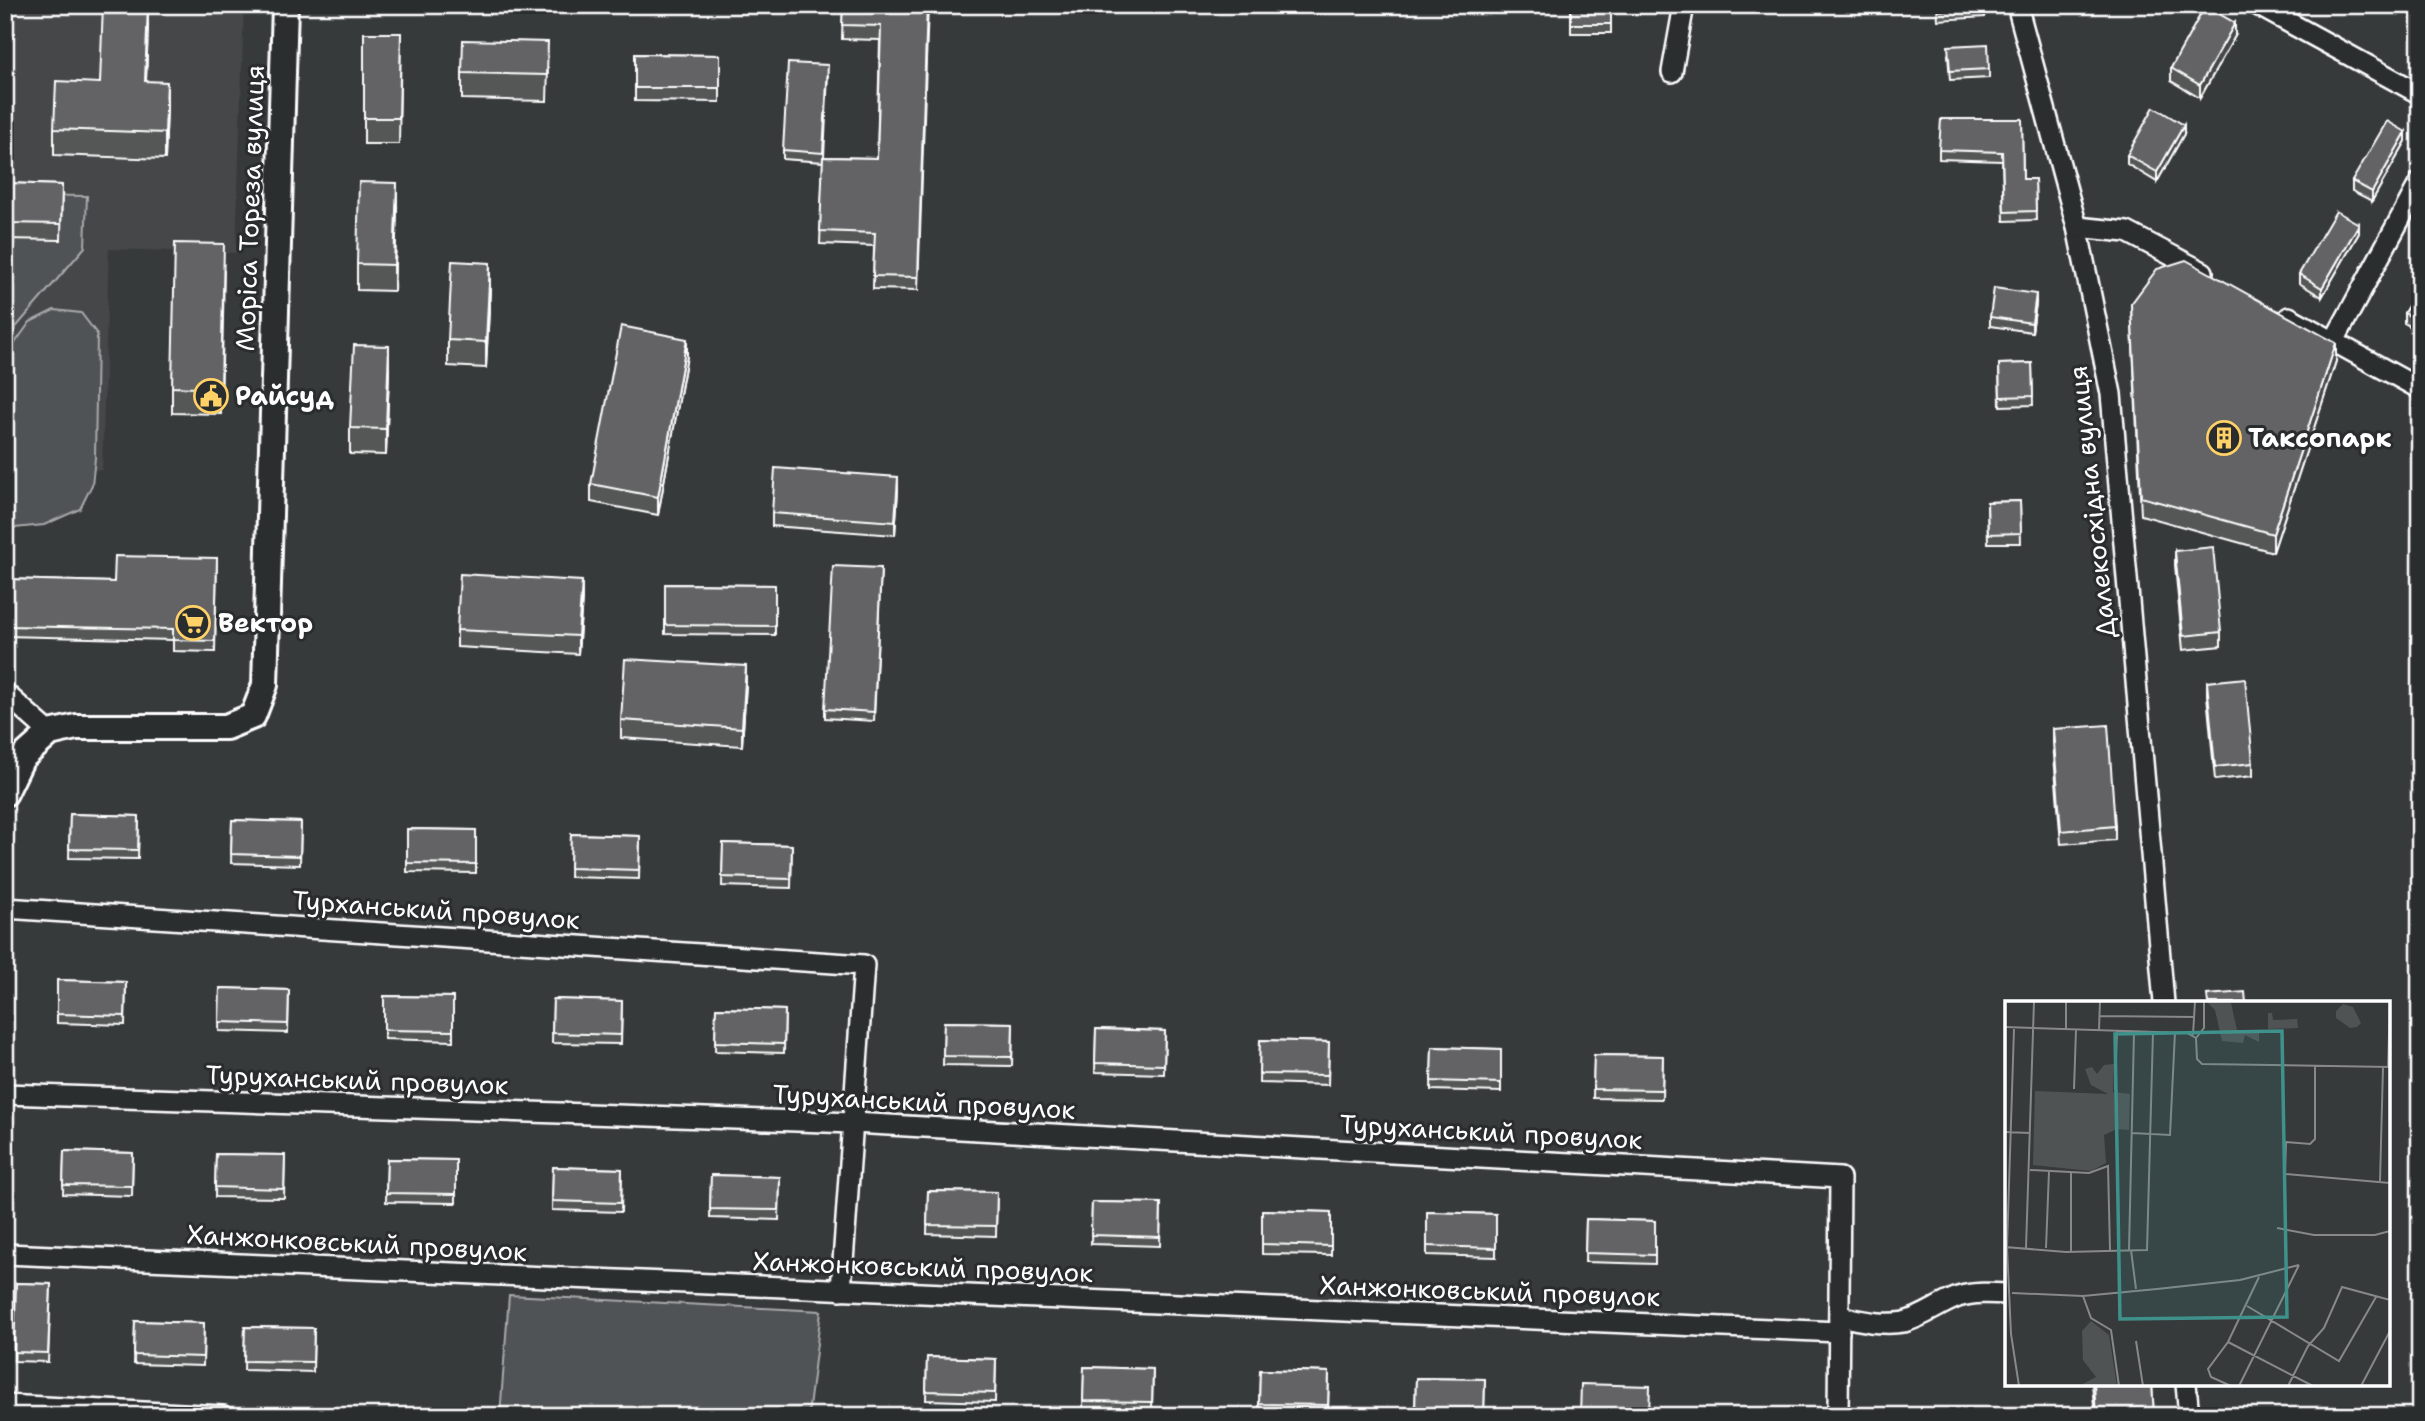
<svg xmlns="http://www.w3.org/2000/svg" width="2425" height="1421" font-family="'Shantell Sans',sans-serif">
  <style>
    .built { fill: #444748 }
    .green { fill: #505354; stroke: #a8a9aa; stroke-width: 2 }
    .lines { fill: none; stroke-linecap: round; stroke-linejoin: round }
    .minor-casing { stroke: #fff; stroke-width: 24 }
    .tertiary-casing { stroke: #fff; stroke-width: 30 }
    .minor { stroke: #2a2d2e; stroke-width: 19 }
    .tertiary { stroke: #2a2d2e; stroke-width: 24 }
    .wall { fill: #555657; stroke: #fff; stroke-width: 2 }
    .shaded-wall { fill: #454647; stroke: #fff; stroke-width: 2 }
    .building { fill: #636465; stroke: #fff; stroke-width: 2 }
    .labels { text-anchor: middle; stroke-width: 6; stroke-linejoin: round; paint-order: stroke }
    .street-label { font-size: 26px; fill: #fff; stroke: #2a2d2e }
    .poi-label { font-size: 26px; font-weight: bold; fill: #fff; stroke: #2a2d2e; text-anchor: start }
    .inset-road { fill: none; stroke: #878989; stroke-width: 2 }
    .view { fill: #3f918b; fill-opacity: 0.15; stroke: #3f918b; stroke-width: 3.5 }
    .inset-edge { fill: none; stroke: #fff; stroke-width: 3.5 }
  </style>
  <rect width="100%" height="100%" fill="#373a3b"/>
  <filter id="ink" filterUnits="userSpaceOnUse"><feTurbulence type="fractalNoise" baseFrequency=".0143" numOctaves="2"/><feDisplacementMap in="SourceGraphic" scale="14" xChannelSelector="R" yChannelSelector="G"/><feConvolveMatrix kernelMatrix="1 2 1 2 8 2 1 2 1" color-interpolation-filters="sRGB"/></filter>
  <g filter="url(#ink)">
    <!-- built -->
    <path class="built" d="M5 5H244L236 253 109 249 102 470 5 467Z"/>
    <!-- green -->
    <g class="green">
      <path d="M5 195 87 196 85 247 5 340Z"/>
      <path d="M54 310 81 313 97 334 95 458 92 485 80 509 44 525 5 529V357L30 322Z"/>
      <path d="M509 1295 821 1311 808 1416H500Z"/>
    </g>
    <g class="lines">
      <!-- minor casing -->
      <g class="minor-casing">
        <g id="minor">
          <path d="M2017 5 2077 227 2111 394 2164 1003"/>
          <path d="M2257 5 2420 94"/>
          <path d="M1672 72 1684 5"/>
          <path d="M2077 227 2127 232 2203 272"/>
          <path d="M2289 317 2420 389"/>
          <path d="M2334 341 2420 182"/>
          <path d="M5 693 50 733"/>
          <path d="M5 908 864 965 841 1290"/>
          <path d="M5 1094 853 1123 1840 1178 1838 1416"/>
          <path d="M5 1254 1839 1332"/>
          <path d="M1839 1316C1860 1320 1882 1326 1904 1322 1924 1317 1939 1304 1958 1297 1974 1292 1991 1293 2007 1294"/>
          <path d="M2186 1384 2189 1416"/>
          <path d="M5 1405 223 1416"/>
        </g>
      </g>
      <!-- tertiary casing -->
      <g class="tertiary-casing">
        <path id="tertiary" d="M5 793 22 758 50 733 76 727H226L253 716 265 685 285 5"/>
      </g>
      <!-- minor -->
      <use href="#minor" class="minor"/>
      <!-- tertiary -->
      <use href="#tertiary" class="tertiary"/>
    </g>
    <!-- wall -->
    <g class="wall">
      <path d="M843 5H928L918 290 873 289 874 246 820 244 823 162 783 159V150L828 74 824 157 877 158 880 40 842 39Z"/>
      <rect x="1571" y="5" width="40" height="28"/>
      <path d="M1937 5H1985V17L1938 20Z"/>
      <path d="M148 26 146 81 167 108 165 159 54 155V129L100 83Z"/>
      <path d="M364 33H401L399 144H364Z"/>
      <path d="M2235 36 2200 98 2171 81V68Z"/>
      <path d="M635 54 720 55V102L635 101Z"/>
      <path d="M1948 55 1989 69V78L1950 80Z"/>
      <path d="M548 68 547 101 462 99V73Z"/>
      <path d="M2022 119 2023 179H2035L2036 220 2004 221 2002 161 1939 159V150Z"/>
      <path d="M2184 134 2157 182 2127 164V155Z"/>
      <path d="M2406 141 2372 201 2352 191V181Z"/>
      <path d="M5 183 62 185 61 240 5 239Z"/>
      <path d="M397 209 394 291 357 290V264Z"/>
      <path d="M2359 233 2322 297 2299 283V274Z"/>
      <path d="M224 270 221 414 172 413V387Z"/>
      <path d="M2420 286V332L2404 323V313Z"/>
      <path d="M490 289 486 368 448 366V340Z"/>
      <path d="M2036 303 2032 332 1990 326V317Z"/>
      <path d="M2131 304 2336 361 2273 552 2141 515Z"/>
      <path d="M687 356 658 515 591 502V484Z"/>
      <path d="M2032 363 2033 405 2000 406 1999 364Z"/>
      <path d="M389 372 386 455 350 454V428Z"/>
      <path d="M2420 457V483L2416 481V464Z"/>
      <path d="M898 490 895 535 772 526V513Z"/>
      <path d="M2020 501 2021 543H1988L1987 502Z"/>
      <path d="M2175 551 2221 632V646L2183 650 2175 565Z"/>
      <path d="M217 558 215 652 173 651V640L5 636V579L114 582Z"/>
      <path d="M881 568 874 721 825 718V709Z"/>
      <path d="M665 584 775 585V635L665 634Z"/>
      <path d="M582 598 578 654 457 647V630Z"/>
      <path d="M2207 682 2253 763V776L2215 780 2207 695Z"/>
      <path d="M746 684 742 746 621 738V720Z"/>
      <path d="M2053 729 2115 826V840L2061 844 2053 743Z"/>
      <path d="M70 814 139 816 138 859 69 858Z"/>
      <path d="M232 820 301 822 300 865 231 863Z"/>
      <path d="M407 829 476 830V873L407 872Z"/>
      <path d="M571 834 640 836 639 879 570 877Z"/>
      <path d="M723 843 792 845 791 888 722 886Z"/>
      <path d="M57 980 126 982 125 1025 57 1023Z"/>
      <path d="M220 988 289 990 288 1033 219 1031Z"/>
      <path d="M384 996 453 997V1041L384 1039Z"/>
      <path d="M553 999 622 1001 621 1044 552 1043Z"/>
      <path d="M716 1008 785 1010 784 1053 715 1051Z"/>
      <path d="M944 1022 1013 1023 1012 1066 943 1065Z"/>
      <path d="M1096 1029 1165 1031 1164 1074 1095 1072Z"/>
      <path d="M1260 1040 1329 1042 1328 1085 1259 1083Z"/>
      <path d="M1432 1047 1501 1049V1092L1431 1090Z"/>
      <path d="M1594 1055 1663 1056 1662 1099 1593 1098Z"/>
      <path d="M64 1151 133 1153 132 1196 63 1194Z"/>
      <path d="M216 1154 285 1155 284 1198 215 1197Z"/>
      <path d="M387 1159 456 1160V1203L386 1202Z"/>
      <path d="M553 1167 622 1169 621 1212 552 1210Z"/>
      <path d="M711 1175 780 1177 779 1220 710 1218Z"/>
      <path d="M928 1191 997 1192 996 1236 927 1234Z"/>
      <path d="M1092 1202 1161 1203 1160 1246 1091 1244Z"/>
      <path d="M1262 1210 1331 1212V1255L1262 1254Z"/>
      <path d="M1427 1212 1496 1214V1257L1427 1255Z"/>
      <path d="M1586 1219 1655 1221V1264L1585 1262Z"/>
      <path d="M16 1283 51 1284 48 1362 14 1361Z"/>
      <path d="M135 1321 204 1323 203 1366 134 1364Z"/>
      <path d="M245 1327 314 1328 313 1372 244 1370Z"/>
      <path d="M927 1357 996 1359 995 1402 926 1400Z"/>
      <path d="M1084 1367 1153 1369 1152 1411 1083 1410Z"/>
      <path d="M1260 1370 1329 1372 1328 1415 1259 1413Z"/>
      <path d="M1416 1378 1485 1379 1484 1416H1415Z"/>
      <path d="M2092 1384H2152L2154 1416H2095Z"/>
    </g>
    <!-- shaded-wall -->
    <g class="shaded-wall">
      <path d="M148 5V26L145 107V81Z"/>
      <path d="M2235 23V36L2200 98V85Z"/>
      <path d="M167 82V108L165 159V133Z"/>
      <path d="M2184 125V134L2157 182V172Z"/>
      <path d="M2406 132V141L2372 201V192Z"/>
      <path d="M397 183V209L394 291V265Z"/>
      <path d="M2359 224V233L2322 297V288Z"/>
      <path d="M490 263V289L486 368V342Z"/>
      <path d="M2036 294V303L2032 332V323Z"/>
      <path d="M687 339V356L658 515V497Z"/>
      <path d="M2336 343V361L2273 552V534Z"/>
      <path d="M389 346V372L386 455V429Z"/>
      <path d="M898 477V490L895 535V522Z"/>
      <path d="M582 581V598L578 654V636Z"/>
      <path d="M746 666V684L742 746V728Z"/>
    </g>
    <!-- building -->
    <g class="building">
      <path d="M103 5H148L145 81 167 82 165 133 54 129 56 81 100 83Z"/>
      <path d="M843 5H927L918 277 873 276 875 233 820 231 823 157 877 158 881 26 842 25Z"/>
      <rect x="1571" y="5" width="40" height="19"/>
      <path d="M1938 5H1985V7L1938 11Z"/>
      <path d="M2205 6 2235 23 2200 85 2171 68Z"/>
      <path d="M364 33H401L399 118H364Z"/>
      <path d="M463 40 548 42 547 75 462 73Z"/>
      <path d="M1988 44 1989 69 1950 71 1948 46Z"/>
      <path d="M635 54 720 55V88H635Z"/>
      <path d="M788 63 828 65 823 153 783 150Z"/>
      <path d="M2154 107 2184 125 2157 172 2127 155Z"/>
      <path d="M1941 119H2022L2023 179H2035L2036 211 2004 212 2002 152 1939 150Z"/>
      <path d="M2387 121 2406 132 2372 192 2352 181Z"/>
      <path d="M359 182 397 183 394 265 357 264Z"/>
      <path d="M5 183 62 185 61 224 5 223Z"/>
      <path d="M2336 211 2359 224 2322 288 2299 274Z"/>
      <path d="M175 243 224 244 221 389 172 387Z"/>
      <path d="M2186 260 2336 343 2273 534 2141 497 2131 304 2157 269Z"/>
      <path d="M452 261 490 263 486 342 448 340Z"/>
      <path d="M2420 286V322L2404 313Z"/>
      <path d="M1994 288 2036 294 2032 323 1990 317Z"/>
      <path d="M621 326 687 339 658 497 591 484Z"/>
      <path d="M354 345 389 346 386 429 350 428Z"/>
      <path d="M2032 363 2033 396 2000 397 1999 364Z"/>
      <path d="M2420 457V466L2416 464Z"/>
      <path d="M775 468 898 477 895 522 772 513Z"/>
      <path d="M2020 501 2021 533 1988 534 1987 502Z"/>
      <path d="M2213 547 2221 632 2183 636 2175 551Z"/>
      <path d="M115 556 217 558 215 641 173 640V629L5 626V579L114 582Z"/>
      <path d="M833 566 881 568 874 712 825 709Z"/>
      <path d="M460 574 582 581 578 636 457 630Z"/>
      <path d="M665 584 775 585V626L665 625Z"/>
      <path d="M625 659 746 666 742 728 621 720Z"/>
      <path d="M2245 678 2253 763 2215 767 2207 682Z"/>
      <path d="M2108 725 2115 826 2061 831 2053 729Z"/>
      <path d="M70 814 139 816 138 850 69 849Z"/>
      <path d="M232 820 301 822 300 856 231 854Z"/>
      <path d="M407 829 476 830V864L407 863Z"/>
      <path d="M571 834 640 836 639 870 570 868Z"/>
      <path d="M723 843 792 845 791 879 722 877Z"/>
      <path d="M57 980 126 982 125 1016 57 1014Z"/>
      <path d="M220 988 289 990 288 1024 219 1022Z"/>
      <path d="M2245 992 2246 1003H2208L2207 995Z"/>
      <path d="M384 996 453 997V1031L384 1030Z"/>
      <path d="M553 999 622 1001 621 1035 552 1033Z"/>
      <path d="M716 1008 785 1010 784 1044 715 1042Z"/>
      <path d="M944 1022 1013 1023 1012 1057 943 1056Z"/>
      <path d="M1096 1029 1165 1031 1164 1065 1095 1063Z"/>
      <path d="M1260 1040 1329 1042 1328 1075 1259 1074Z"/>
      <path d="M1432 1047 1501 1049V1083L1431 1081Z"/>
      <path d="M1594 1055 1663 1056 1662 1090 1593 1089Z"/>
      <path d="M64 1151 133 1153 132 1186 63 1185Z"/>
      <path d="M216 1154 285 1155 284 1189 215 1187Z"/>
      <path d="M387 1159 456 1160V1194L386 1193Z"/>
      <path d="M553 1167 622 1169 621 1203 552 1201Z"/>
      <path d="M711 1175 780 1177 779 1210 710 1209Z"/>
      <path d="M928 1191 997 1192 996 1226 927 1225Z"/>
      <path d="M1092 1202 1161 1203 1160 1237 1091 1235Z"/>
      <path d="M1262 1210 1331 1212V1246L1262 1244Z"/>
      <path d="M1427 1212 1496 1214V1248L1427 1246Z"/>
      <path d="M1586 1219 1655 1221V1255L1585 1253Z"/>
      <path d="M16 1283 51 1284 48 1353 14 1352Z"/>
      <path d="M135 1321 204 1323 203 1357 134 1355Z"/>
      <path d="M245 1327 314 1328 313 1362 244 1361Z"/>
      <path d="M927 1357 996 1359 995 1393 926 1391Z"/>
      <path d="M1084 1367 1153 1369 1152 1402 1083 1401Z"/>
      <path d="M1260 1370 1329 1372 1328 1405 1259 1404Z"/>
      <path d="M1416 1378 1485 1379 1484 1413 1415 1412Z"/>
      <path d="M1581 1384 1650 1386 1649 1416H1580Z"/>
      <path d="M2094 1384H2152L2154 1416H2096Z"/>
    </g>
  </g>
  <!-- icons -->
  <defs>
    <g id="civic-ring" transform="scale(1.75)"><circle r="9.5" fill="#2a2d2e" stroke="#ffd166" stroke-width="1.5"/><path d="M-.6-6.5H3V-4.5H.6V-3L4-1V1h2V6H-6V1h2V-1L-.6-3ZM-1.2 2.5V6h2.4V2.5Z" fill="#ffd166"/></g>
    <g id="building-ring" transform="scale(1.75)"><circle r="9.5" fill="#2a2d2e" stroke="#ffd166" stroke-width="1.5"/><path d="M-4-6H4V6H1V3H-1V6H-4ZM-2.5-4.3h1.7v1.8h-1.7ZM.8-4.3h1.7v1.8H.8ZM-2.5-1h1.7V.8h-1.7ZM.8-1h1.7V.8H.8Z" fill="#ffd166"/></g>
    <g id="supermarket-ring" transform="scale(1.75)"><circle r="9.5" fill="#2a2d2e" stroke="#ffd166" stroke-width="1.5"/><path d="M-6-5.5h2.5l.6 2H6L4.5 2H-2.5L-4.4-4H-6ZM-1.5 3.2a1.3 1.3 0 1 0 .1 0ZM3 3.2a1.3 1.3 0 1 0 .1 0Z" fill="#ffd166"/></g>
  </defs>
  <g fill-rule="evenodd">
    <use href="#civic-ring" x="211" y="396"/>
    <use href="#building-ring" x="2224" y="438"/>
    <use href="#supermarket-ring" x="193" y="623"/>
  </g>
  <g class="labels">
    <!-- street labels -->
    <g class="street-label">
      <text transform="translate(250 208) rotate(-88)" y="9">Моріса Тореза вулиця</text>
      <text transform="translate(2092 502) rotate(-96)" y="9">Далекосхідна вулиця</text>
      <text transform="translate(436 910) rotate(4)" y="9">Турханський провулок</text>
      <text transform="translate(357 1080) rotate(2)" y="9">Туруханський провулок</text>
      <text transform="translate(924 1102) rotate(3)" y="9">Туруханський провулок</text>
      <text transform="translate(1491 1132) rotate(3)" y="9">Туруханський провулок</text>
      <text transform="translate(357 1243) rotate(3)" y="9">Ханжонковський провулок</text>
      <text transform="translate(923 1267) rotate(2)" y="9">Ханжонковський провулок</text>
      <text transform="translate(1490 1291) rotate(2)" y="9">Ханжонковський провулок</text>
    </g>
    <!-- poi labels -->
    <g class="poi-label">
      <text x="235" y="405">Райсуд</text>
      <text x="2248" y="447">Таксопарк</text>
      <text x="218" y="632">Вектор</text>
    </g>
  </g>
  <!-- overview -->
  <g transform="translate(2005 1001)">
    <rect width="385" height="385" fill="#373a3b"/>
    <path d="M201 0 226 2 232 29 254 30V41L240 34 238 42 217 40 210 9ZM338 3 348 6 356 22 352 26 345 27 331 17V10ZM263 12H267L268 19 292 18 293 27 263 28ZM109 63 108 91 125 93 124 129 112 128 99 134 101 162 86 170 28 164 30 90 103 93 86 84 80 68 87 66 92 73 99 64ZM86 320 104 334 112 385H74L91 376 78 359 77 330Z" fill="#505354"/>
    <path class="inset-road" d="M61 0V28M94 15 190 16M0 26 182 32 191 37 192 58 197 63 385 66M9 28 2 246 6 333 14 385M94 29 95 0M188 34 190 0M191 37 199 27V0M310 65V138L305 143 281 141 280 173 385 182M383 66 385 0M69 88 71 29M110 89 112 30M0 131 25 132M127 132 165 134 170 31M25 169 84 172 103 165 105 249M375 180 378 66M272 227 309 234H370L385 230M0 246 61 251 142 249 148 31M21 247 29 0M41 247 44 170M124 249 129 31M126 249 131 288M66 251V171M7 292 78 295 152 288 235 279 294 264M78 295 86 317 106 329 114 385M242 305 334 360 371 296M131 340 138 385M223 341 308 385M226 385 206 376 203 368 223 341 254 276M234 385 294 264M283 385 303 345 319 327 337 286 385 299M356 385 385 330"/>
    <path class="view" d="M277 30 282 316 115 318 110 33Z"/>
    <rect width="385" height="385" class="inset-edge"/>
  </g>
  <!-- margin -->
  <rect width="2425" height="1421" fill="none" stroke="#2a2d2e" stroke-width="28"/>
  <rect x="14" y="14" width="2397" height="1393" fill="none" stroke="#fff" stroke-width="2.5" filter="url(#ink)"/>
</svg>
